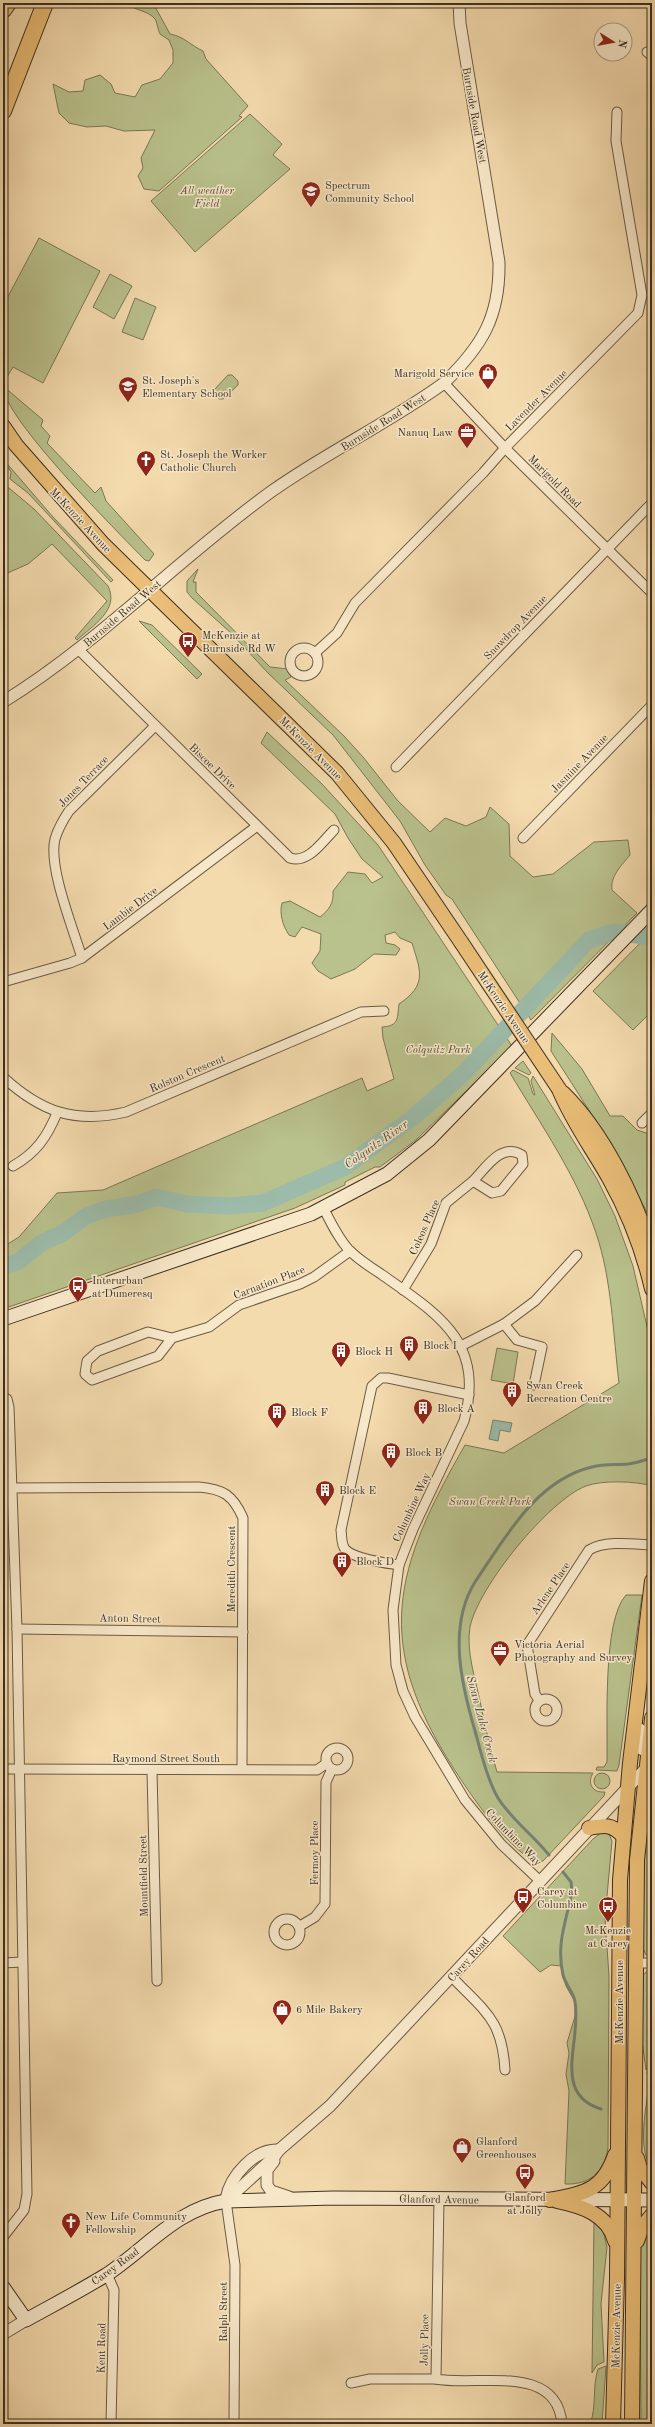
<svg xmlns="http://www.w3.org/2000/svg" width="655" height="2427" font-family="'Old Standard TT',serif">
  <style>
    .green { fill: #b9c18c; stroke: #7a7857 }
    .water { fill: #9cbbaa; stroke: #768374 }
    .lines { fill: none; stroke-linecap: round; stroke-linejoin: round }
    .stream { stroke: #768374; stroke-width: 3 }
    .river { stroke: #9cbbaa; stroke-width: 17 }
    .minor-casing { stroke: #6a5b45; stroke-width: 11 }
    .tertiary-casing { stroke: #6a5b45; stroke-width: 13 }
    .secondary-casing { stroke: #3c3022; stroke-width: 15 }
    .primary-casing { stroke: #3c3022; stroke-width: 16 }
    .motorway-casing { stroke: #3c3022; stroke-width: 18 }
    .minor { stroke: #f8e8ca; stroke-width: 9 }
    .tertiary { stroke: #f8e8ca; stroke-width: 11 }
    .secondary { stroke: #f8e8ca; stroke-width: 13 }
    .primary { stroke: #eabe77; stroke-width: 14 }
    .motorway { stroke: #eabe77; stroke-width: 16 }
    .primary-bridge-casing { stroke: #3c3022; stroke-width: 16; stroke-linecap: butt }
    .primary-bridge { stroke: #eabe77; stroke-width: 14 }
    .labels { text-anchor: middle; stroke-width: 3; stroke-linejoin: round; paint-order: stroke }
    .street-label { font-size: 11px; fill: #3c3022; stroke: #f8e8ca }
    .poi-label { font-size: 11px; fill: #3c3022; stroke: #f8e8ca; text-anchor: start }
    .park-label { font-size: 11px; font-style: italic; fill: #554d37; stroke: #f8e8ca }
    .water-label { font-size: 12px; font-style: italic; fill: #4f4c3d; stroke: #f8e8ca }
  </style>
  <rect width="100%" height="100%" fill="#f4dbae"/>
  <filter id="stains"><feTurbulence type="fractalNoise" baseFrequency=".005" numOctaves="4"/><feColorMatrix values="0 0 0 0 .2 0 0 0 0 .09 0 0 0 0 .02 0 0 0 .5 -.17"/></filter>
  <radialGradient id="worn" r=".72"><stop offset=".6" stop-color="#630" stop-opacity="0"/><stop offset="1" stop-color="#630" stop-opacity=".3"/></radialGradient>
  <!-- green -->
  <g class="green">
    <path d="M127 3H153L170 34C185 37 190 45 203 51L206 59 248 106 239 116 242 117 159 191 144 189 138 176 143 168 141 158 155 130 124 131 106 126 87 127 69 123 59 113 53 84 69 92 83 91 85 80 100 75 111 84 115 93 135 97 142 85 160 79 173 63V50L169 40 160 34C158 30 157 22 155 19 148 10 134 11 127 3Z"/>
    <path d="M250 114 282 144 273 155 290 169 195 252 151 201Z"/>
    <path d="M39 238 100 271 43 383 13 367 3 384V306Z"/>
    <path d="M110 274 132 286 114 319 93 307Z"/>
    <path d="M135 298 156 307 143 340 122 332Z"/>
    <path d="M228 375H232L238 381V385L223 399H219L214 394V390Z"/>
    <path d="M3 386 43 420 41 426 50 436 47 443 95 493 101 487 106 501 154 554 149 561 145 560C118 532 3 418 3 386Z"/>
    <path d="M3 459 53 517 113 580 111 582 28 493 10 479 11 472Z"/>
    <path d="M3 483 34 509 108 586C120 610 92 626 77 640L75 638 107 601 52 544 28 564 3 575Z"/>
    <path d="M198 569 193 582H196V592L270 667 288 669 291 677 285 680 344 736 363 757 398 801 430 832 445 818 466 826 486 817 490 807 509 824 510 856 533 877 553 874 594 842 628 840 630 855C622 865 610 876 612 890L637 913 531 1020 452 899 446 895 425 865 400 821 333 735 268 673 231 633 192 598 187 592V581Z"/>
    <path d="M139 621 152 625 202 674 197 679Z"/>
    <path d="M267 732 322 784 378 845 512 1046 416 1140 380 1167H375L345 1182V1185L295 1208 3 1309V1247L19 1237 57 1193 103 1190 362 1078 367 1091 394 1079 383 1038 382 1027C400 1026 397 1017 399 1004 427 985 421 972 412 943L400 938 395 932 385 935 386 943 395 945 400 949 396 955 374 954 355 969 331 979 318 971 312 963 320 951 321 934 302 927 295 937 289 935C283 926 279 914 282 903L290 901 320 917C329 910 334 903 333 891L348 872 365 874 372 883 383 877 362 859 348 838 335 814 261 743Z"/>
    <path d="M652 931V1011L633 1030 593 991Z"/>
    <path d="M552 1033 582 1069 610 1116H623L637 1130 652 1135V1222L612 1146 551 1051Z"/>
    <path d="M523 1061 531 1073 529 1075 515 1068Z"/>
    <path d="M513 1070 528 1078 533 1094 535 1095 531 1081 533 1076 597 1179 615 1216 633 1266 652 1348V1486C636 1481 602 1480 586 1486 549 1500 478 1587 470 1627 466 1651 475 1677 480 1701 485 1725 490 1749 497 1772L593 1773C587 1783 592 1793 605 1792L604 1796 543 1861 535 1863C502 1840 476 1803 454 1769 372 1642 394 1569 465 1445L504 1453 619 1383C613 1334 612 1280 596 1233 577 1176 541 1125 510 1073Z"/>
    <path d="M497 1348 518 1352 513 1384 491 1380Z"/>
    <path d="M626 1595H642L619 1765 617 1771 596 1770 597 1767H604L607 1762C608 1725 602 1621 626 1595Z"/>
    <circle cx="602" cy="1781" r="8"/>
    <path d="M652 1779V1956L646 1955 642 1946 643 1872Z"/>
    <path d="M602 1832 609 1834 612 1841 605 1918 609 1976 608 2148C604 2172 590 2185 565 2184L569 2091 566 2074 569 2053 567 2043 575 2016V2002L566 1986 561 1966 551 1965 540 1972 503 1936 593 1839Z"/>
    <path d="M652 1970V2057L646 2070 641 2033 642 1977 646 1972Z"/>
    <path d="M652 2063V2171C636 2144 647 2110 649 2080L647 2072Z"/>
    <path d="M594 2222 603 2230 607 2247 601 2304 604 2362 597 2365 592 2373Z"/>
    <path d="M650 2224 652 2226V2424H641L640 2254 641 2246Z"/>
    <path d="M606 2366 602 2424H590C597 2406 592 2387 598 2369Z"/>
  </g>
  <!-- water -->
  <path class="water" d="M493 1420 512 1423 510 1432 500 1430 498 1441 489 1439Z"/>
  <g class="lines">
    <!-- stream -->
    <g class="stream">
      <path d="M549 1855C533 1835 512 1820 498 1798 488 1781 482 1758 477 1738 463 1689 446 1629 475 1582 505 1538 536 1480 592 1467 604 1464 616 1465 628 1464 636 1463 644 1460 652 1458"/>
      <path d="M563 1872 571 1882 572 1892C566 1922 556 1944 563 1975 566 1986 574 1993 575 2002 582 2040 551 2094 601 2109"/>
    </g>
    <!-- river -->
    <path class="river" d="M3 1267 19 1261 41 1243 63 1233 86 1216 106 1209 138 1204 156 1197 187 1204 229 1206 263 1203 345 1167 411 1119 463 1074 589 940 613 932 652 937"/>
    <!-- minor casing -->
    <g class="minor-casing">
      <g id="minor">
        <path d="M647 52 652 56"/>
        <path d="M444 383 505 448 652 593"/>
        <circle cx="304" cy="662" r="14"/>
        <path d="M79 650 290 858C308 864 322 842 334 830"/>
        <path d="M315 653 337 633 355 603 483 473 505 448 638 313 642 295 616 141 617 112"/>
        <path d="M396 767 652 503"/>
        <path d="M523 838 652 705"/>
        <path d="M82 958C73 928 48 867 55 839 58 829 63 820 69 811L155 726"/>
        <path d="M3 982 70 963 82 958 257 826"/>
        <path d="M3 1077C41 1112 75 1124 126 1112L361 1012 384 1011"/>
        <path d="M642 1123 652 1113"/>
        <path d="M13 1166C36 1153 47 1137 57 1113"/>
        <path d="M324 1209C331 1223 338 1238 349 1250 358 1259 370 1267 381 1274 437 1314 486 1341 464 1421L413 1529 399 1565 393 1610 396 1665 403 1691 415 1717 465 1800 501 1844 540 1881"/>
        <path d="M403 1290 431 1244 446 1203 473 1181C486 1168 501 1142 522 1155L523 1164 501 1191 492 1193 473 1181"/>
        <path d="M504 1324 517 1340 542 1347 534 1385"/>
        <path d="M172 1338 158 1356 92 1380 85 1374 87 1361 98 1351 148 1332 172 1338 209 1327 239 1305 300 1284 314 1277 350 1251"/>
        <path d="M461 1346 504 1324 535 1301 577 1255"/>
        <path d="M3 1397 7 1399 9 1407 17 1629 27 2194 24 2210 3 2237"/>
        <path d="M12 1488 199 1487C223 1489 233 1495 243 1518L242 1769"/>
        <path d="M399 1565C386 1563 353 1559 345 1549 341 1544 342 1537 341 1530L372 1386 381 1378H388L469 1395"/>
        <path d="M17 1629 243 1632"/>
        <circle cx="546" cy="1710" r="11"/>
        <path d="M539 1700 535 1694 527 1645 589 1550C605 1540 633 1544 652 1545"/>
        <circle cx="337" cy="1759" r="11"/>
        <path d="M3 1769 317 1770 327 1763"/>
        <path d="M152 1771 157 1981"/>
        <circle cx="287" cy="1932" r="13"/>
        <path d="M300 1926 315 1917 325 1904 326 1782 332 1769"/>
        <path d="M3 1963 22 1962"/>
        <path d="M636 1963H652"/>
        <path d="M452 1977C485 2012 502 2019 505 2070"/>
        <path d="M439 2199 436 2379C477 2387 557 2362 562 2424"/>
        <path d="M226 2201 235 2265 234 2424"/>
        <path d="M107 2274 114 2290 111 2424"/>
        <path d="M351 2383 370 2379H436"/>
      </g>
    </g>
    <!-- tertiary casing -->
    <g class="tertiary-casing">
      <g id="tertiary">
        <path d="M3 702C100 642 179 558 272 491 327 452 389 423 444 383 482 346 500 317 499 262L460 23 459 3"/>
        <path d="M640 1729 641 1749 652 1755"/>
        <path d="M274 2161 267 2170V2185L271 2191 289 2197"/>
        <path d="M226 2199C230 2176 255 2148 279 2150"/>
        <path d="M226 2201 274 2157 279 2150 330 2106 648 1766"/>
        <path d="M3 2334 26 2320"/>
      </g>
    </g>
    <!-- secondary casing -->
    <g class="secondary-casing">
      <g id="secondary">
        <path d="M3 1319 311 1214 387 1174 429 1140 652 910"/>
        <path d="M3 2287 26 2320C53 2305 80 2291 106 2275 146 2249 176 2209 226 2201L333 2198 652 2200"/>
      </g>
    </g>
    <!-- primary casing -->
    <g class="primary-casing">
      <g id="primary">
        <path d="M3 426 16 445 103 544 337 773 394 843 461 942"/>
        <path d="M559 1089C572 1121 592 1148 609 1178 628 1212 643 1250 652 1289"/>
        <path d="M563 1093C603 1132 635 1198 652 1252"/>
        <path d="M589 1828C605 1825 612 1824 623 1836"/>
        <path d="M637 2158 640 2168 652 2183"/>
        <path d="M550 2200C584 2193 603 2191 615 2155"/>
        <path d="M557 2201C581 2206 608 2214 615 2241"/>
        <path d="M637 2241 642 2227 652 2215"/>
        <path d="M613 2424 617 2279 620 1880 630 1763 652 1581"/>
        <path d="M632 2424 637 1860 652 1718"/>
      </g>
    </g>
    <!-- motorway casing -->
    <g class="motorway-casing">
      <g id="motorway">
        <path d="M3 10 8 3"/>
        <path d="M3 111 45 3"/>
      </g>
    </g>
    <!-- minor -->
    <use href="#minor" class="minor"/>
    <!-- tertiary -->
    <use href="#tertiary" class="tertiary"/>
    <!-- secondary -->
    <use href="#secondary" class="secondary"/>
    <!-- primary -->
    <use href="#primary" class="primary"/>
    <!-- motorway -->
    <use href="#motorway" class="motorway"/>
    <!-- primary-bridge casing -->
    <g class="primary-bridge-casing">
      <path id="primary-bridge" d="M461 942 559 1089"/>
    </g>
    <!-- primary-bridge -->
    <use href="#primary-bridge" class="primary-bridge"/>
  </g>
  <!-- icons -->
  <defs>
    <g id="school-pin" transform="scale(1)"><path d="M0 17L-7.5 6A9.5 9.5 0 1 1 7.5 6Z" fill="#8f2418" stroke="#f8e8ca"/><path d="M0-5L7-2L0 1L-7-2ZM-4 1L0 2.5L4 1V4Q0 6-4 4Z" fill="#fff"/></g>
    <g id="shop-pin" transform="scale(1)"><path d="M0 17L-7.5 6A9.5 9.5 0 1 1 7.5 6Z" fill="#8f2418" stroke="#f8e8ca"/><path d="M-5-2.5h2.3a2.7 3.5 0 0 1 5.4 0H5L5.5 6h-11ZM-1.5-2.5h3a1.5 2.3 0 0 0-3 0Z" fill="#fff"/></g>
    <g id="office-pin" transform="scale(1)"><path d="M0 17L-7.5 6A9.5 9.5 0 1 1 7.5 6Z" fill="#8f2418" stroke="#f8e8ca"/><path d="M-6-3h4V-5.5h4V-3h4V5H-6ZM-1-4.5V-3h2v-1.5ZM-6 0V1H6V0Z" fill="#fff"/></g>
    <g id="church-pin" transform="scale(1)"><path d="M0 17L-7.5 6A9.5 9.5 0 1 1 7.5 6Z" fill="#8f2418" stroke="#f8e8ca"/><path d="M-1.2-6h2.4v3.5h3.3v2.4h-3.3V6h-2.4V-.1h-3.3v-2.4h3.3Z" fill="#fff"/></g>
    <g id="bus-pin" transform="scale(1)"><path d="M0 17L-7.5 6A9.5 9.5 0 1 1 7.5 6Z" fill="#8f2418" stroke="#f8e8ca"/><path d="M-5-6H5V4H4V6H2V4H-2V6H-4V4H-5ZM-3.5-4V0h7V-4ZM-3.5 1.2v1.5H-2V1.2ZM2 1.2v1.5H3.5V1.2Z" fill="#fff"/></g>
    <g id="building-pin" transform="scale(1)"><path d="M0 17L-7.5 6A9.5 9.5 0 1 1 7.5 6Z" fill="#8f2418" stroke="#f8e8ca"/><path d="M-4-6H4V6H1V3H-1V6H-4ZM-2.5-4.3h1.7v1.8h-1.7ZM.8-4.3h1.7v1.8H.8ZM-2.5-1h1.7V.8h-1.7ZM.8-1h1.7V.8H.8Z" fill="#fff"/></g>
  </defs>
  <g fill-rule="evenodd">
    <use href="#school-pin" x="311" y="191"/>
    <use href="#shop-pin" x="488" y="373"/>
    <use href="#school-pin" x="128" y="386"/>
    <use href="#office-pin" x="467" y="432"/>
    <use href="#church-pin" x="146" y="460"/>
    <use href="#bus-pin" x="188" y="641"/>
    <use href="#bus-pin" x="78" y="1286"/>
    <use href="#building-pin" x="409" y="1345"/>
    <use href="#building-pin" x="341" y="1351"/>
    <use href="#building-pin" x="512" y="1391"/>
    <use href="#building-pin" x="423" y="1408"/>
    <use href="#building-pin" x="277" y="1412"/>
    <use href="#building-pin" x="391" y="1452"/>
    <use href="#building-pin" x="325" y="1490"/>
    <use href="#building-pin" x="342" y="1561"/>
    <use href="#office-pin" x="500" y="1650"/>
    <use href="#bus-pin" x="523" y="1897"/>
    <use href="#bus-pin" x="608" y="1906"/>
    <use href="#shop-pin" x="282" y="2009"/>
    <use href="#shop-pin" x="462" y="2147"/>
    <use href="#bus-pin" x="525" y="2173"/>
    <use href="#church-pin" x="71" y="2222"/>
  </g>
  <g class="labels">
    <!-- street labels -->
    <g class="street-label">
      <text transform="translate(475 115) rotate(80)" y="4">Burnside Road West</text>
      <text transform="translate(536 400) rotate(-45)" y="4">Lavender Avenue</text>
      <text transform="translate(383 422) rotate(-32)" y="4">Burnside Road West</text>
      <text transform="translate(555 481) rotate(45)" y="4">Marigold Road</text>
      <text transform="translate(81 520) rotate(47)" y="4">McKenzie Avenue</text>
      <text transform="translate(122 613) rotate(-40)" y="4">Burnside Road West</text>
      <text transform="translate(515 627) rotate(-46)" y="4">Snowdrop Avenue</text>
      <text transform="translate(311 748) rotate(45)" y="4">McKenzie Avenue</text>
      <text transform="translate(579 763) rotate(-46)" y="4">Jasmine Avenue</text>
      <text transform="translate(213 766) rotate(44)" y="4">Biscoe Drive</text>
      <text transform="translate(83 781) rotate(-46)" y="4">Jones Terrace</text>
      <text transform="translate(130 908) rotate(-37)" y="4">Lambie Drive</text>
      <text transform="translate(504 1007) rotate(56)" y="4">McKenzie Avenue</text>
      <text transform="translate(187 1073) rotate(-23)" y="4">Rolston Crescent</text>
      <text transform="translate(424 1227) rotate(-66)" y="4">Coleos Place</text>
      <text transform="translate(269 1282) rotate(-21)" y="4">Carnation Place</text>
      <text transform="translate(411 1507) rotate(-65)" y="4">Columbine Way</text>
      <text transform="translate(231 1569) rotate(-90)" y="4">Meredith Crescent</text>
      <text transform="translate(550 1588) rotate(-56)" y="4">Arlene Place</text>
      <text transform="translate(130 1618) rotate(1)" y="4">Anton Street</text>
      <text x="166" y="1762">Raymond Street South</text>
      <text transform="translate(514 1837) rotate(46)" y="4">Columbine Way</text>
      <text transform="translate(314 1853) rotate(-90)" y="4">Fermoy Place</text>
      <text transform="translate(143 1876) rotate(-91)" y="4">Mountfield Street</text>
      <text transform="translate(468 1959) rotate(-48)" y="4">Carey Road</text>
      <text transform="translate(619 2002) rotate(-90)" y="4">McKenzie Avenue</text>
      <text transform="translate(439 2199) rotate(1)" y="4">Glanford Avenue</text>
      <text transform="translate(115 2266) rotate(-36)" y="4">Carey Road</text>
      <text transform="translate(223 2312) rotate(-90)" y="4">Ralph Street</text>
      <text transform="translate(616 2326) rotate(-89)" y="4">McKenzie Avenue</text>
      <text transform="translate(424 2340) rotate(-89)" y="4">Jolly Place</text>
      <text transform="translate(101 2348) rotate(-89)" y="4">Kent Road</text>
    </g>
    <!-- poi labels -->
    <g class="poi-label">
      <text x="325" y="189">Spectrum<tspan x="325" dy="13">Community School</tspan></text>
      <text x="474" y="377" text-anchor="end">Marigold Service</text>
      <text x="142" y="384">St. Joseph's<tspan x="142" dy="13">Elementary School</tspan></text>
      <text x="453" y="436" text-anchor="end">Nanuq Law</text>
      <text x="160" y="458">St. Joseph the Worker<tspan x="160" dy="13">Catholic Church</tspan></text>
      <text x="202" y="639">McKenzie at<tspan x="202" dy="13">Burnside Rd W</tspan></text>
      <text x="92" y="1284">Interurban<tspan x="92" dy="13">at Dumeresq</tspan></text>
      <text x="423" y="1349">Block I</text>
      <text x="355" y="1355">Block H</text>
      <text x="526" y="1389">Swan Creek<tspan x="526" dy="13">Recreation Centre</tspan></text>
      <text x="437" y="1412">Block A</text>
      <text x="291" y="1416">Block F</text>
      <text x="405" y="1456">Block B</text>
      <text x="339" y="1494">Block E</text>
      <text x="356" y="1565">Block D</text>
      <text x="514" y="1648">Victoria Aerial<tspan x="514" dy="13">Photography and Survey</tspan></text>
      <text x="537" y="1895">Carey at<tspan x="537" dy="13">Columbine</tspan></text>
      <text x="608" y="1934" text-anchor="middle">McKenzie<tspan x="608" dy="13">at Carey</tspan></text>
      <text x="296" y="2013">6 Mile Bakery</text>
      <text x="476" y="2145">Glanford<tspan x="476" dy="13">Greenhouses</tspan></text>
      <text x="525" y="2201" text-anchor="middle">Glanford<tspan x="525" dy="13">at Jolly</tspan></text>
      <text x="85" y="2220">New Life Community<tspan x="85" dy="13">Fellowship</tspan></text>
    </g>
    <!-- park labels -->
    <g class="park-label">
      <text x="207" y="194">All weather<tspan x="207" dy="13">Field</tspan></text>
      <text x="438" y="1053">Colquitz Park</text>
      <text x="490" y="1505">Swan Creek Park</text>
    </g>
    <!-- water labels -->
    <g class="water-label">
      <text transform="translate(376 1144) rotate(-35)" y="4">Colquitz River</text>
      <text transform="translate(482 1719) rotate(75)" y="4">Swan Lake Creek</text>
    </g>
  </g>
  <!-- margin -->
  <rect width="655" height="2427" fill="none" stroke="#f4dbae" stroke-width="16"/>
  <rect x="4" y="4" width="647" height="2419" fill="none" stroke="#3c3022" stroke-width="2"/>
  <rect x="8" y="8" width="639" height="2411" fill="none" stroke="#3c3022"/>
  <!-- north arrow -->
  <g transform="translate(613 42) rotate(101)"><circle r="19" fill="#f8e8ca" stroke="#ad9e87"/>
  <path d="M0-3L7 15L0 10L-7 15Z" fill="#8f2418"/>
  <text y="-6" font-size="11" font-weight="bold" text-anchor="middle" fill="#3c3022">N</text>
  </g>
  <rect width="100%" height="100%" filter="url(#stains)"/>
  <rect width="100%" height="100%" fill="url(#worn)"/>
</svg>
